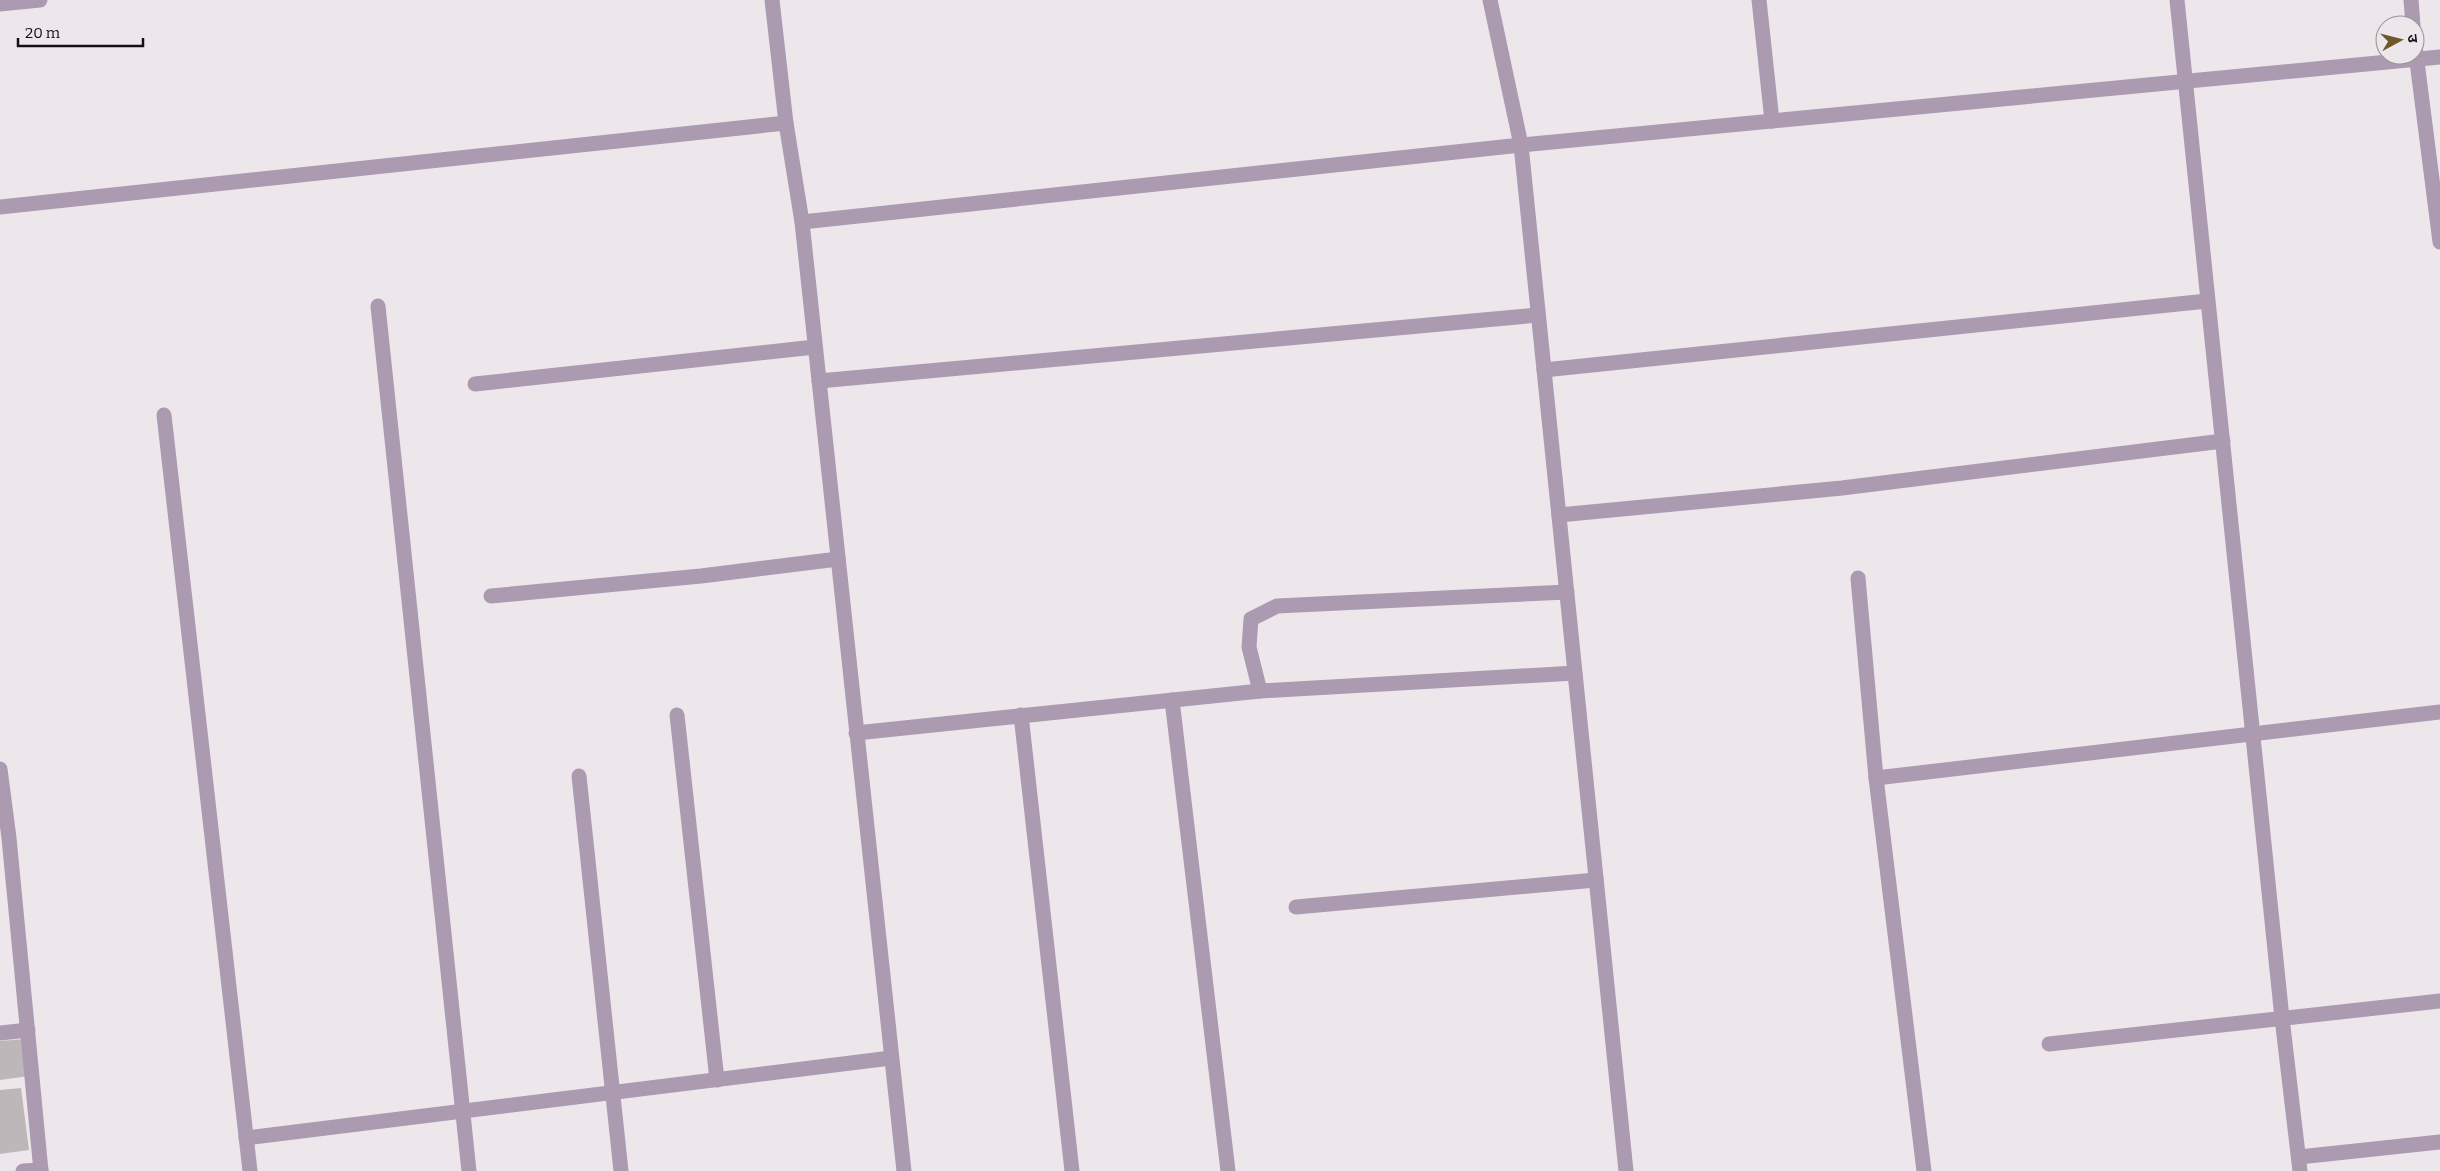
<svg xmlns="http://www.w3.org/2000/svg" width="2440" height="1171" font-family="Bitter,'Noto Sans Devanagari',serif">
  <style>
    .building { fill: #beb7b9 }
    .lines { fill: none; stroke-linecap: round; stroke-linejoin: round }
    .minor { stroke: #ac9ab0; stroke-width: 15 }
  </style>
  <rect width="100%" height="100%" fill="#ede7eb"/>
  <!-- building -->
  <g class="building">
    <path d="M25 1039 29 1076 0 1080V1041Z"/>
    <path d="M21 1088 29 1150 0 1154V1090Z"/>
  </g>
  <g class="lines">
    <!-- minor -->
    <g class="minor">
      <path d="M772 0 786 123 802 222 904 1171"/>
      <path d="M1490 0 1521 145 1626 1171"/>
      <path d="M1759 0 1772 121"/>
      <path d="M2177 0 2282 1018 2300 1171"/>
      <path d="M2411 0 2413 25"/>
      <path d="M0 4 40 0"/>
      <path d="M2415 46 2440 242"/>
      <path d="M0 207 786 123"/>
      <path d="M802 222 1521 145 2440 57"/>
      <path d="M378 306 469 1171"/>
      <path d="M1544 370 2207 301"/>
      <path d="M819 381 1538 315"/>
      <path d="M475 384 815 347"/>
      <path d="M164 415 250 1171"/>
      <path d="M1559 515 1842 488 2223 441"/>
      <path d="M1858 578 1876 778 1924 1171"/>
      <path d="M491 596 701 576 838 559"/>
      <path d="M1260 691 1575 673"/>
      <path d="M1172 700 1228 1171"/>
      <path d="M677 715 717 1080"/>
      <path d="M1021 715 1072 1171"/>
      <path d="M856 733 1260 691 1249 647 1251 619 1277 606 1567 592"/>
      <path d="M0 769 9 838 41 1171"/>
      <path d="M579 776 621 1171"/>
      <path d="M1876 778 2440 712"/>
      <path d="M1296 907 1596 880"/>
      <path d="M0 1033 28 1030"/>
      <path d="M2049 1044 2440 1001"/>
      <path d="M246 1138 891 1058"/>
      <path d="M2299 1157 2440 1142"/>
      <path d="M23 1171 41 1170"/>
    </g>
  </g>
  <!-- north arrow -->
  <g transform="translate(2400 40) rotate(83)"><circle r="24" fill="#ede7eb" stroke="#969194"/>
  <path d="M0-4L9 19L0 12L-9 19Z" fill="#6f5828"/>
  <text y="-8" font-size="14" font-weight="bold" text-anchor="middle" fill="#131112">उ</text>
  </g>
  <!-- scale -->
  <path d="M18 38v8h125v-8" fill="none" stroke="#131112" stroke-width="2.5"/>
  <text x="25" y="38" font-size="15" fill="#131112" stroke="#ede7eb" stroke-width="4" paint-order="stroke">20 m</text>
</svg>
